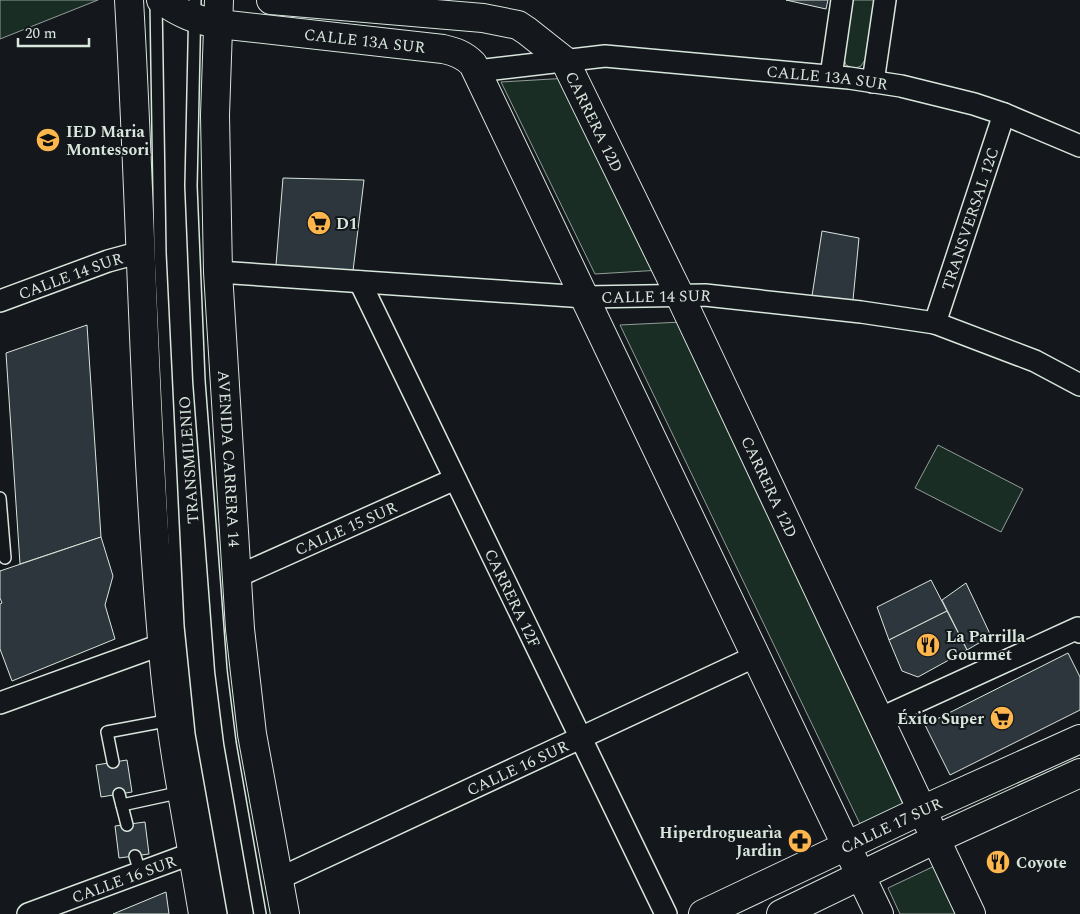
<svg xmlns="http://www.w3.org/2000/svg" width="1080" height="914" font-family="Spectral,serif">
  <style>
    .green { fill: #1a2d24; stroke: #939e99 }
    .building { fill: #2c363c; stroke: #d8e6dc }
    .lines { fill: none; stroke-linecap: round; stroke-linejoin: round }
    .lane-casing { stroke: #d8e6dc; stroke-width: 14 }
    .street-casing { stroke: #d8e6dc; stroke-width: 24 }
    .secondary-casing { stroke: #d8e6dc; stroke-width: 30 }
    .primary-casing { stroke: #d8e6dc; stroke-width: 30 }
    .lane { stroke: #14181c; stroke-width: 11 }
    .street { stroke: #14181c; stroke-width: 21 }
    .secondary { stroke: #14181c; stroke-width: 28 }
    .primary { stroke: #14181c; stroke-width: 28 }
    .labels { text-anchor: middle; stroke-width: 4; stroke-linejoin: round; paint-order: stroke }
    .street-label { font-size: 16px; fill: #d8e6dc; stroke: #14181c }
    .poi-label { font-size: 16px; font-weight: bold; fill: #d8e6dc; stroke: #14181c; text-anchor: start }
  </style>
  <rect width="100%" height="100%" fill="#14181c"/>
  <!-- green -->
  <g class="green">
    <path d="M0 0H98L0 39Z"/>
    <path d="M852 0H874L865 60 861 66 853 69 846 65 843 56Z"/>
    <path d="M569 78 661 270 595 274 501 82Z"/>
    <path d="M682 322 905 809 861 826 620 325Z"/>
    <path d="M938 445 1023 489 1001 532 915 488Z"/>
    <path d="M945 861 969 914H900L888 888Z"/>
  </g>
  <!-- building -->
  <g class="building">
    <path d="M786 0H828L826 9Z"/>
    <path d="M283 178 364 180 353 271 276 265Z"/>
    <path d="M822 231 859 238 853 300 812 296Z"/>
    <path d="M87 325 101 537 20 564 6 353Z"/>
    <path d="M101 537 113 576 105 605 115 639 12 681 0 649V604L2 603 0 598V571Z"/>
    <path d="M931 580 947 611 889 640 877 607Z"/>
    <path d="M966 583 991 636 967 650 942 600Z"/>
    <path d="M947 611 967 650 918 677 902 671 889 640Z"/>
    <path d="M1068 653 1080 677V710L950 775 925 725Z"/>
    <path d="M127 760 132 792 101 797 96 765Z"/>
    <path d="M145 822 149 854 119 858 115 826Z"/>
    <path d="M166 892 169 914H113Z"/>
  </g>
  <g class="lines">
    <!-- lane casing -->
    <g class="lane-casing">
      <g id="lane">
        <path d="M156 0 160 253 178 626 189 734 221 914"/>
        <path d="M195 0 191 186 199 381 221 671 230 743 260 914"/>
        <path d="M0 498 5 558"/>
        <path d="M113 762 107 732 171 720"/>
        <path d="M119 794 127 825"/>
        <path d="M122 805 182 792"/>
        <path d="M135 856 140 872"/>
      </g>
    </g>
    <!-- street casing -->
    <g class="street-casing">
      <g id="street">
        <path id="s1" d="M477 71 605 56 849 78 901 86 974 104 1004 114 1080 146"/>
        <path d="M831 76 842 0"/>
        <path d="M873 82 885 0"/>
        <path id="s2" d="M218 272 585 297 705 295 861 312 935 323 1035 361 1080 385"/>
        <path id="s3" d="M360 282 666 914"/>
        <path id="s4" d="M0 301 108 261 141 252"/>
        <path id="s5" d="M935 323 1004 114"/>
        <path id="s6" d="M236 577 455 479"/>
        <path d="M0 703 163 644"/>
        <path d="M879 719 1078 628 1080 632"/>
        <path id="s7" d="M278 879 756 656"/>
        <path id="s8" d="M28 914 193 853"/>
      </g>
    </g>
    <!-- secondary casing -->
    <g class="secondary-casing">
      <g id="secondary">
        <path id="s9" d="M161 0C180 14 196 20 219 24L443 49C456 52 464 55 473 64L879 914"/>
        <path id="s10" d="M271 0 483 18 518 25 527 31 565 61 679 294 971 914"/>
        <path id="s11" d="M703 914 922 810 1080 739"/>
        <path d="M781 914 936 839 1080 773"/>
      </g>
    </g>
    <!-- primary casing -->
    <g class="primary-casing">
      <g id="primary">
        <path d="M129 0C142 224 144 449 165 672 173 753 190 834 203 914"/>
        <path id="s12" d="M219 0 215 115 218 272 240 629 252 734 285 914"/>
      </g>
    </g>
    <!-- lane -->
    <use href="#lane" class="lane"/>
    <!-- street -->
    <use href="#street" class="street"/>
    <!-- secondary -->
    <use href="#secondary" class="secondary"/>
    <!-- primary -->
    <use href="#primary" class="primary"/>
  </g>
  <!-- icons -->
  <defs>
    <g id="school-disc" transform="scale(1.25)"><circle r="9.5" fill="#ffb74d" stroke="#14181c"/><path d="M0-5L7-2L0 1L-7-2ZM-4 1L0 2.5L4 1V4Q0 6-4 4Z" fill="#111"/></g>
    <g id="supermarket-disc" transform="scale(1.25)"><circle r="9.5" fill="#ffb74d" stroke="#14181c"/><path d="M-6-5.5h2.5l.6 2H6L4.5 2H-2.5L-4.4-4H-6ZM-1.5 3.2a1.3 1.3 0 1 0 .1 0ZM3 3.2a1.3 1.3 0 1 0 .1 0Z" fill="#111"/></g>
    <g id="restaurant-disc" transform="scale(1.25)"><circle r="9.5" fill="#ffb74d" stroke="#14181c"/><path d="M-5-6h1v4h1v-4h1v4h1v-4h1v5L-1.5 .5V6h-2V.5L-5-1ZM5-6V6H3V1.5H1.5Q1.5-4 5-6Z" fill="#111"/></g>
    <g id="pharmacy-disc" transform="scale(1.25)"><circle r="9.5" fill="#ffb74d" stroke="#14181c"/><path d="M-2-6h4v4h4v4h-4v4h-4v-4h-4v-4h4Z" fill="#111"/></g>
  </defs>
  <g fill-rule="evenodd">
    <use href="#school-disc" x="48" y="140"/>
    <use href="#supermarket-disc" x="319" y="223"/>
    <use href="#restaurant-disc" x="928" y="645"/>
    <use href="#supermarket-disc" x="1002" y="718"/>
    <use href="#pharmacy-disc" x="800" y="841"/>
    <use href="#restaurant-disc" x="998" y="862"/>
  </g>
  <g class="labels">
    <!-- street labels -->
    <g class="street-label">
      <text dy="6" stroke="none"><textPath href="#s9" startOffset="210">CALLE 13A SUR</textPath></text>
      <text dy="6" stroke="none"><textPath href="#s1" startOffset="352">CALLE 13A SUR</textPath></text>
      <text dy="6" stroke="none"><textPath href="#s10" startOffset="375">CARRERA 12D</textPath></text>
      <text dy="6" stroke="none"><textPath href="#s5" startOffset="110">TRANSVERSAL 12C</textPath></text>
      <text dy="6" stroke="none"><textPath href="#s4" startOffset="75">CALLE 14 SUR</textPath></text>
      <text dy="6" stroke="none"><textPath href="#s2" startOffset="439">CALLE 14 SUR</textPath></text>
      <text dy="6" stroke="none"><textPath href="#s12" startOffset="459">AVENIDA CARRERA 14</textPath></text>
      <text transform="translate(188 460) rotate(-94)" y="6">TRANSMILENIO</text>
      <text dy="6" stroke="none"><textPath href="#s10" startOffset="780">CARRERA 12D</textPath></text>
      <text dy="6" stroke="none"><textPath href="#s6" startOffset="120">CALLE 15 SUR</textPath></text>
      <text dy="6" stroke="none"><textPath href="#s3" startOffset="351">CARRERA 12F</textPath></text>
      <text dy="6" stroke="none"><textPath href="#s7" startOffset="264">CALLE 16 SUR</textPath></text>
      <text dy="6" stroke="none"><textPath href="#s11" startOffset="208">CALLE 17 SUR</textPath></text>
      <text dy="6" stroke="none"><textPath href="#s8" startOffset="102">CALLE 16 SUR</textPath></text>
    </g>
    <!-- poi labels -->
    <g class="poi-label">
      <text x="66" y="137">IED Maria<tspan x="66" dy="18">Montessori</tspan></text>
      <text x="336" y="229">D1</text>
      <text x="946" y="642">La Parrilla<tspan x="946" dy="18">Gourmet</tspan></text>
      <text x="984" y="724" text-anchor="end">Éxito Super</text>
      <text x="782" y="838" text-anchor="end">Hiperdroguearìa<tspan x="782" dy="18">Jardin</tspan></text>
      <text x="1016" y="868">Coyote</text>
    </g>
  </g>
  <!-- scale -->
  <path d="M18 38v8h71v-8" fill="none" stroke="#d8e6dc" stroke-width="2.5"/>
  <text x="25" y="38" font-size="15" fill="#d8e6dc" stroke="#14181c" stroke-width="4" paint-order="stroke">20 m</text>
</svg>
